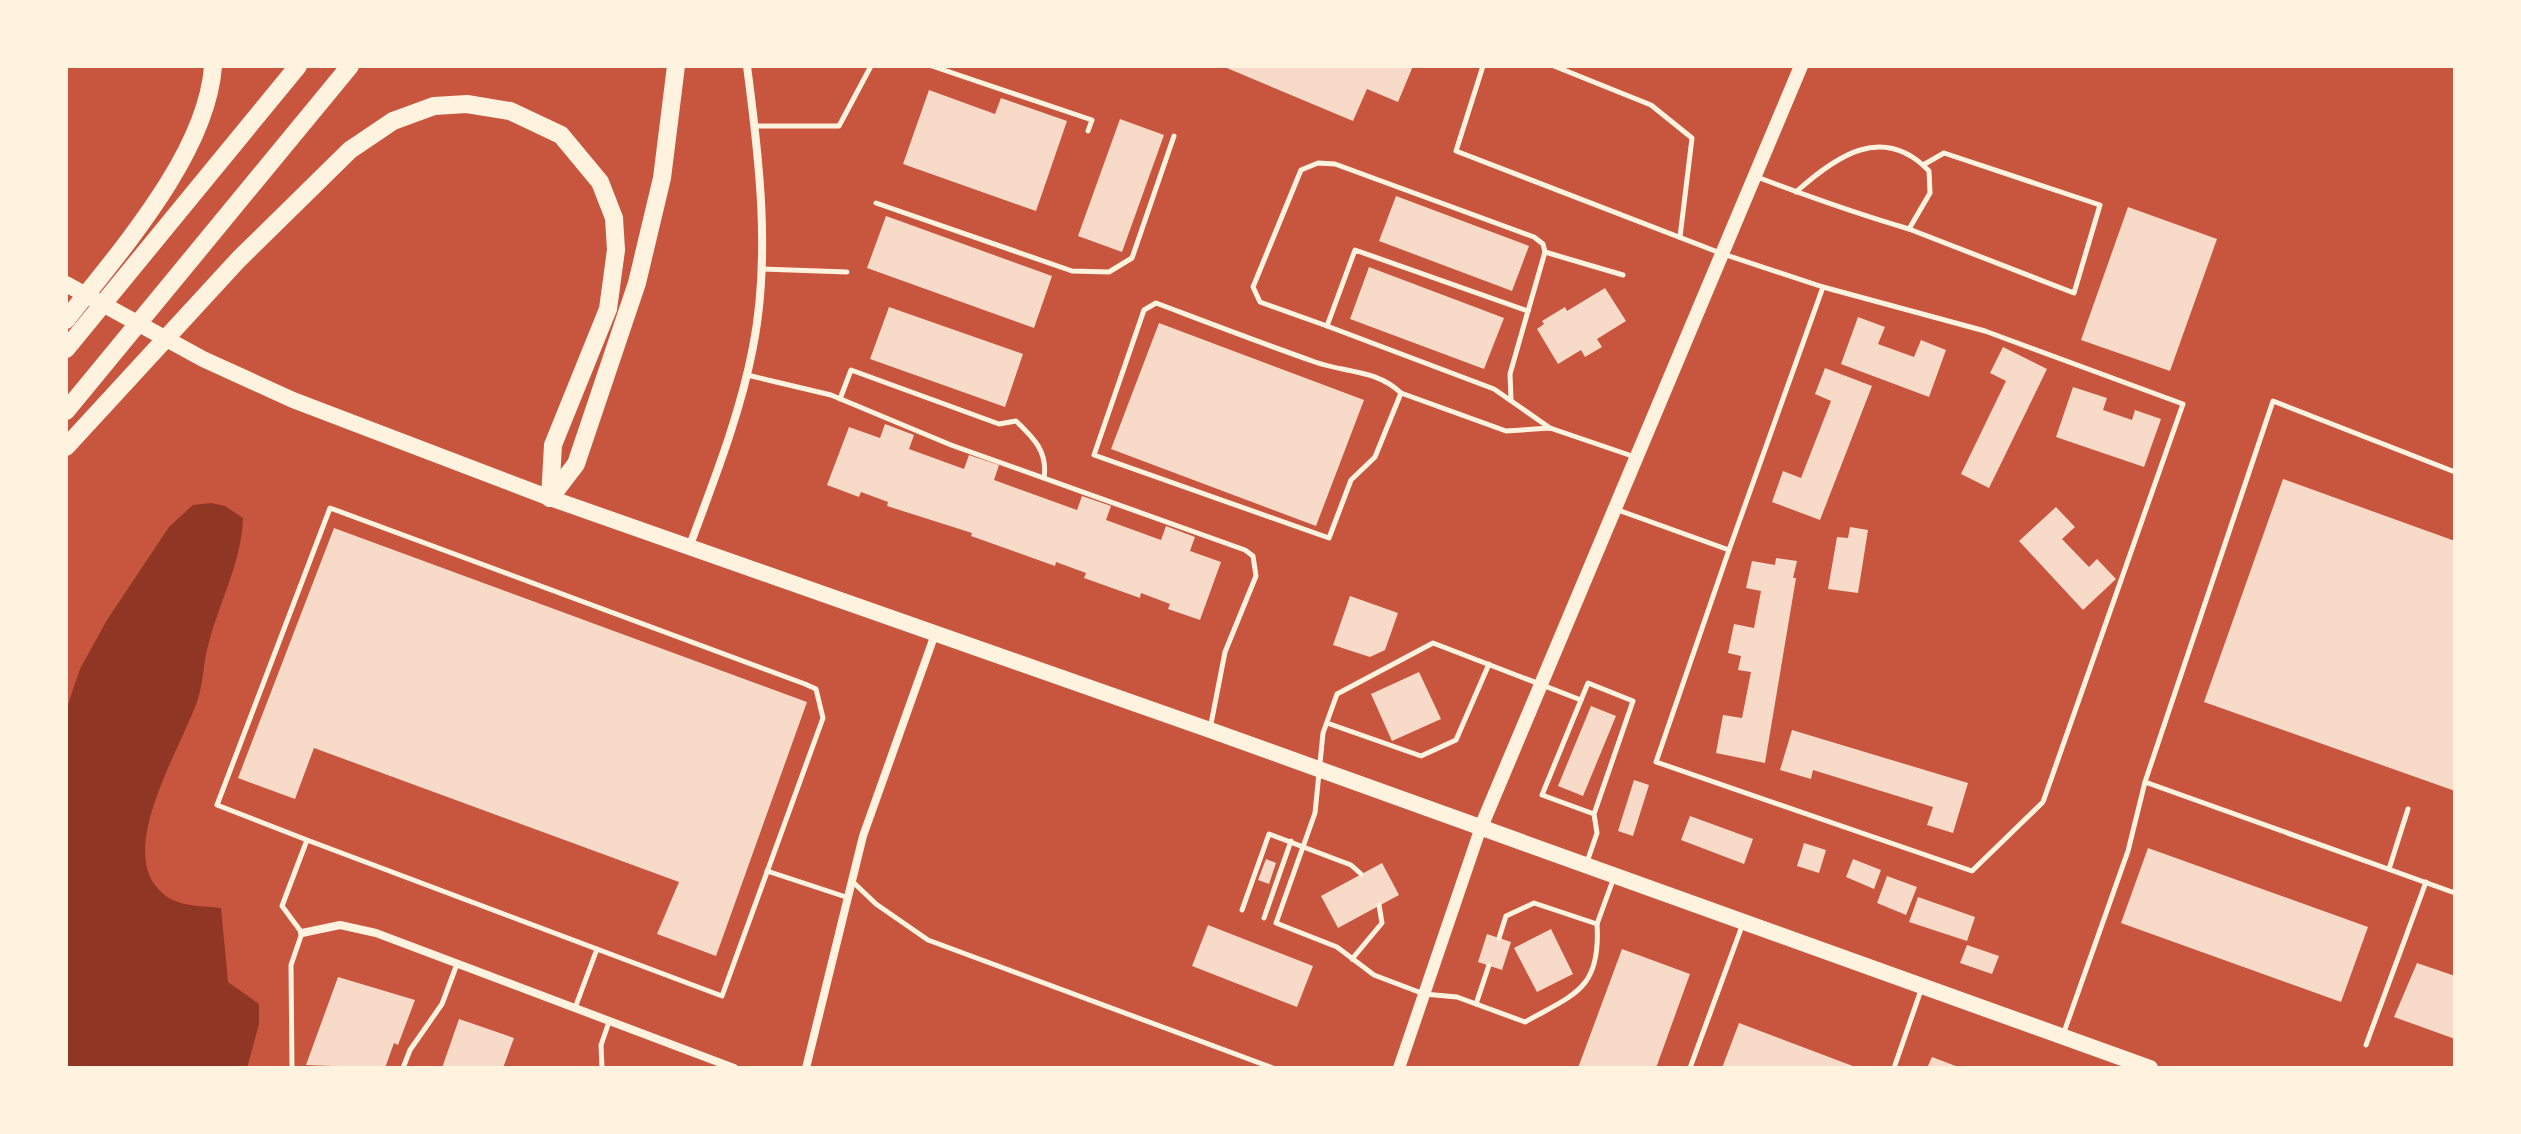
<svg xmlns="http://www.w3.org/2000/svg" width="2521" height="1134" font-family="Cabin,sans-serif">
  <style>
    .water { fill: #8f3625 }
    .building { fill: #f7dbc8 }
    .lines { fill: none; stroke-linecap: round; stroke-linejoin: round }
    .service { stroke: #fff3e0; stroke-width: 5 }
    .minor { stroke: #fff3e0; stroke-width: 8 }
    .tertiary { stroke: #fff3e0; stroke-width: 12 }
    .secondary { stroke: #fff3e0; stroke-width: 14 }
    .primary { stroke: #fff3e0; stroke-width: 16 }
    .motorway { stroke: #fff3e0; stroke-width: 18 }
  </style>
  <rect width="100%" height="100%" fill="#c8553d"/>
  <!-- water -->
  <path class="water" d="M211 503 225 506 243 518C242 560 220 601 209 642 203 661 204 682 197 702 181 747 122 841 155 885 172 908 196 905 221 908L228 982 259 1004V1024L247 1068H66V710L80 669 107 620 169 527 193 505Z"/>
  <!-- building -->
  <g class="building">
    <path d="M1222 66H1413L1398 102 1367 89 1353 121Z"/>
    <path d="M929 90 995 114 1001 98 1067 121 1036 211 903 164Z"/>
    <path d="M1120 119 1164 135 1122 252 1078 236Z"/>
    <path d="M1396 196 1529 246 1512 291 1379 241Z"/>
    <path d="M2128 207 2217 239 2170 371 2081 340Z"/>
    <path d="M886 216 1052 276 1034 328 867 268Z"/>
    <path d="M1369 267 1504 318 1484 369 1350 319Z"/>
    <path d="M1605 288 1626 321 1597 339 1602 347 1585 357 1581 350 1558 364 1537 329 1544 324 1542 321 1565 307 1567 311Z"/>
    <path d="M889 307 1023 354 1005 407 870 359Z"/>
    <path d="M1858 317 1885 327 1878 344 1914 357 1921 340 1946 350 1929 397 1841 364Z"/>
    <path d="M1159 323 1364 400 1316 526 1111 449Z"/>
    <path d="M2003 347 2047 369 1989 488 1961 474 2006 381 1990 373Z"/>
    <path d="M1825 368 1872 386 1820 520 1772 502 1783 471 1801 478 1831 401 1815 394Z"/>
    <path d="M2073 387 2107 398 2103 410 2132 420 2135 410 2161 419 2144 467 2056 437Z"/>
    <path d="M885 424 914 435 909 449 964 469 969 455 999 465 994 480 1077 510 1082 496 1111 506 1106 520 1161 540 1166 526 1195 537 1190 551 1221 562 1200 620 1168 609 1170 604 1141 593 1140 598 1084 578 1086 573 1056 562 1055 566 971 536 972 533 887 506 888 502 861 492 859 497 827 485 849 427 880 438Z"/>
    <path d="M2283 479 2455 541V791L2204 702Z"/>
    <path d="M2056 507 2075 527 2062 539 2089 567 2097 559 2116 579 2083 610 2019 541Z"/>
    <path d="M1850 527 1868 530 1858 593 1828 589 1837 537 1848 538Z"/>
    <path d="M334 528 807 702 716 956 657 934 679 882 314 748 295 799 238 778Z"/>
    <path d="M1776 558 1797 561 1793 578H1796L1765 763 1716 753 1723 715 1742 718 1751 672 1738 670 1741 656 1728 653 1734 624 1754 628 1761 591 1746 588 1752 561 1775 565Z"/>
    <path d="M1350 596 1398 613 1385 650 1370 657 1333 645Z"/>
    <path d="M1419 672 1441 719 1392 741 1371 694Z"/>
    <path d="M1591 706 1616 716 1583 796 1558 786Z"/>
    <path d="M1792 730 1968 783 1953 833 1927 825 1933 807 1813 770 1811 779 1780 770Z"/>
    <path d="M1634 780 1649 785 1633 836 1618 831Z"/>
    <path d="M1690 816 1753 839 1744 864 1681 840Z"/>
    <path d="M1804 843 1826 850 1819 873 1797 866Z"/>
    <path d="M2148 848 2368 927 2341 1002 2121 923Z"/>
    <path d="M1266 859 1276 863 1269 884 1258 880Z"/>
    <path d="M1853 859 1881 870 1874 889 1846 877Z"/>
    <path d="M1382 863 1399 895 1338 928 1321 896Z"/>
    <path d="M1887 876 1917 887 1906 915 1877 903Z"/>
    <path d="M1918 897 1975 917 1967 941 1909 922Z"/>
    <path d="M1208 925 1313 966 1297 1007 1192 966Z"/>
    <path d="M1551 929 1573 974 1537 992 1514 948Z"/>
    <path d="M1487 934 1511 942 1502 970 1478 962Z"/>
    <path d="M1967 945 1999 956 1992 974 1960 963Z"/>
    <path d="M1622 949 1690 974 1656 1068H1578Z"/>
    <path d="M2417 963 2455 976V1039L2394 1017Z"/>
    <path d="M338 977 415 1000 398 1045 394 1043 385 1068 306 1065Z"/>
    <path d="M459 1019 514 1038 503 1068H442Z"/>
    <path d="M1739 1023 1858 1068H1722Z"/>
    <path d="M1932 1057 1961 1068H1927Z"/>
  </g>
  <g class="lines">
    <!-- service -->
    <g class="service">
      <path d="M932 66 1092 120 1088 131"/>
      <path d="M1483 66 1456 151 1723 254 1823 287 1985 331 2183 404 2043 802 1972 871 1656 762 1729 550"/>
      <path d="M1554 66 1651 105 1692 138 1680 237"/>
      <path d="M755 126H839L871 66"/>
      <path d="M1757 177C1807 196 1858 214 1909 229L1930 193 1929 171C1883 123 1836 156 1796 192"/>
      <path d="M876 203 1072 271 1109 272 1132 258 1174 136"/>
      <path d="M1909 229 2074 293 2100 205 1944 153 1923 165"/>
      <path d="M1545 252 1623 275"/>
      <path d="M762 269 847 272"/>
      <path d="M1156 303C1209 323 1261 343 1315 362 1346 373 1376 369 1401 393L1375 457 1351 480 1329 538 1094 455 1144 310Z"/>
      <path d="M1327 326 1260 302 1253 287 1301 170 1318 163 1335 164 1534 237 1543 244 1545 252 1528 311"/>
      <path d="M747 375 831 395 951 445 1245 550 1253 556 1256 576 1225 652 1210 729"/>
      <path d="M1401 393 1506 431 1550 428 1635 457"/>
      <path d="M840 399 851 370 999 424 1016 421C1034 438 1048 452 1044 478"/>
      <path d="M1511 399 1510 374 1528 311 1355 250 1327 326 1494 389 1550 428"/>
      <path d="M1615 509 1729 550 1823 287"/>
      <path d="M1327 723 1421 756 1456 740 1489 664"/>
      <path d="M2145 782 2455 893"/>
      <path d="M1587 862 1597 833 1594 814 1633 701 1588 683 1542 795 1594 814"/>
      <path d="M2389 869 2408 809"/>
      <path d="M767 871 846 897"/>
      <path d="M853 882 876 904 928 940 1273 1068"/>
      <path d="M1242 910 1269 834 1351 865 1361 874"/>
      <path d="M1264 918 1291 841"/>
      <path d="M1597 924 1613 880"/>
      <path d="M1499 938 1506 916 1534 903 1597 924C1601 989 1575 994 1525 1022L1457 997 1424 994 1374 975 1337 947 1276 923 1315 813 1323 733 1337 694 1433 643 1581 700"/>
      <path d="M1352 959 1382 923 1379 905"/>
      <path d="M1476 1004 1489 965"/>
      <path d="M575 1008 597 949"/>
      <path d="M2063 1035 2128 851 2145 782 2273 401 2455 472"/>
      <path d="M2366 1045 2426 882"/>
      <path d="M292 1068 291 965 302 933 282 906 307 840 722 996 823 718 816 689 805 684 330 508 217 805 307 840"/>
      <path d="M403 1068 410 1050 442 1004 457 964"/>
      <path d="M602 1068 601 1045 609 1022"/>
      <path d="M1690 1068 1742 926"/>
      <path d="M1894 1068 1921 990"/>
    </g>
    <!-- minor -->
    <g class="minor">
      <path d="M690 545C714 480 740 415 753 347 771 256 759 157 747 66"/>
      <path d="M302 933 340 925 376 933 734 1068"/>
      <path d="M806 1068 863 836 935 634"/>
    </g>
    <!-- tertiary -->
    <path class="tertiary" d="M1399 1068 1481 827"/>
    <!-- secondary -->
    <path class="secondary" d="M1481 827 1801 66"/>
    <!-- primary -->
    <path class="primary" d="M66 284 203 359 293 400 550 498 1210 730 2150 1068"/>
    <!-- motorway -->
    <g class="motorway">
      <path d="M66 320C119 252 207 154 213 66"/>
      <path d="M66 349 298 66"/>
      <path d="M66 411 350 66"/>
      <path d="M66 447 239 259 350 150 393 121 434 106 467 104 510 111 561 135 600 182 614 218 616 250 608 309 553 445 550 498"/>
      <path d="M550 498 576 464 637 283 662 178 676 66"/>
    </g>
  </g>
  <!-- border -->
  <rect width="2521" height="1134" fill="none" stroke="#fff3e0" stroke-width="136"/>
</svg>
